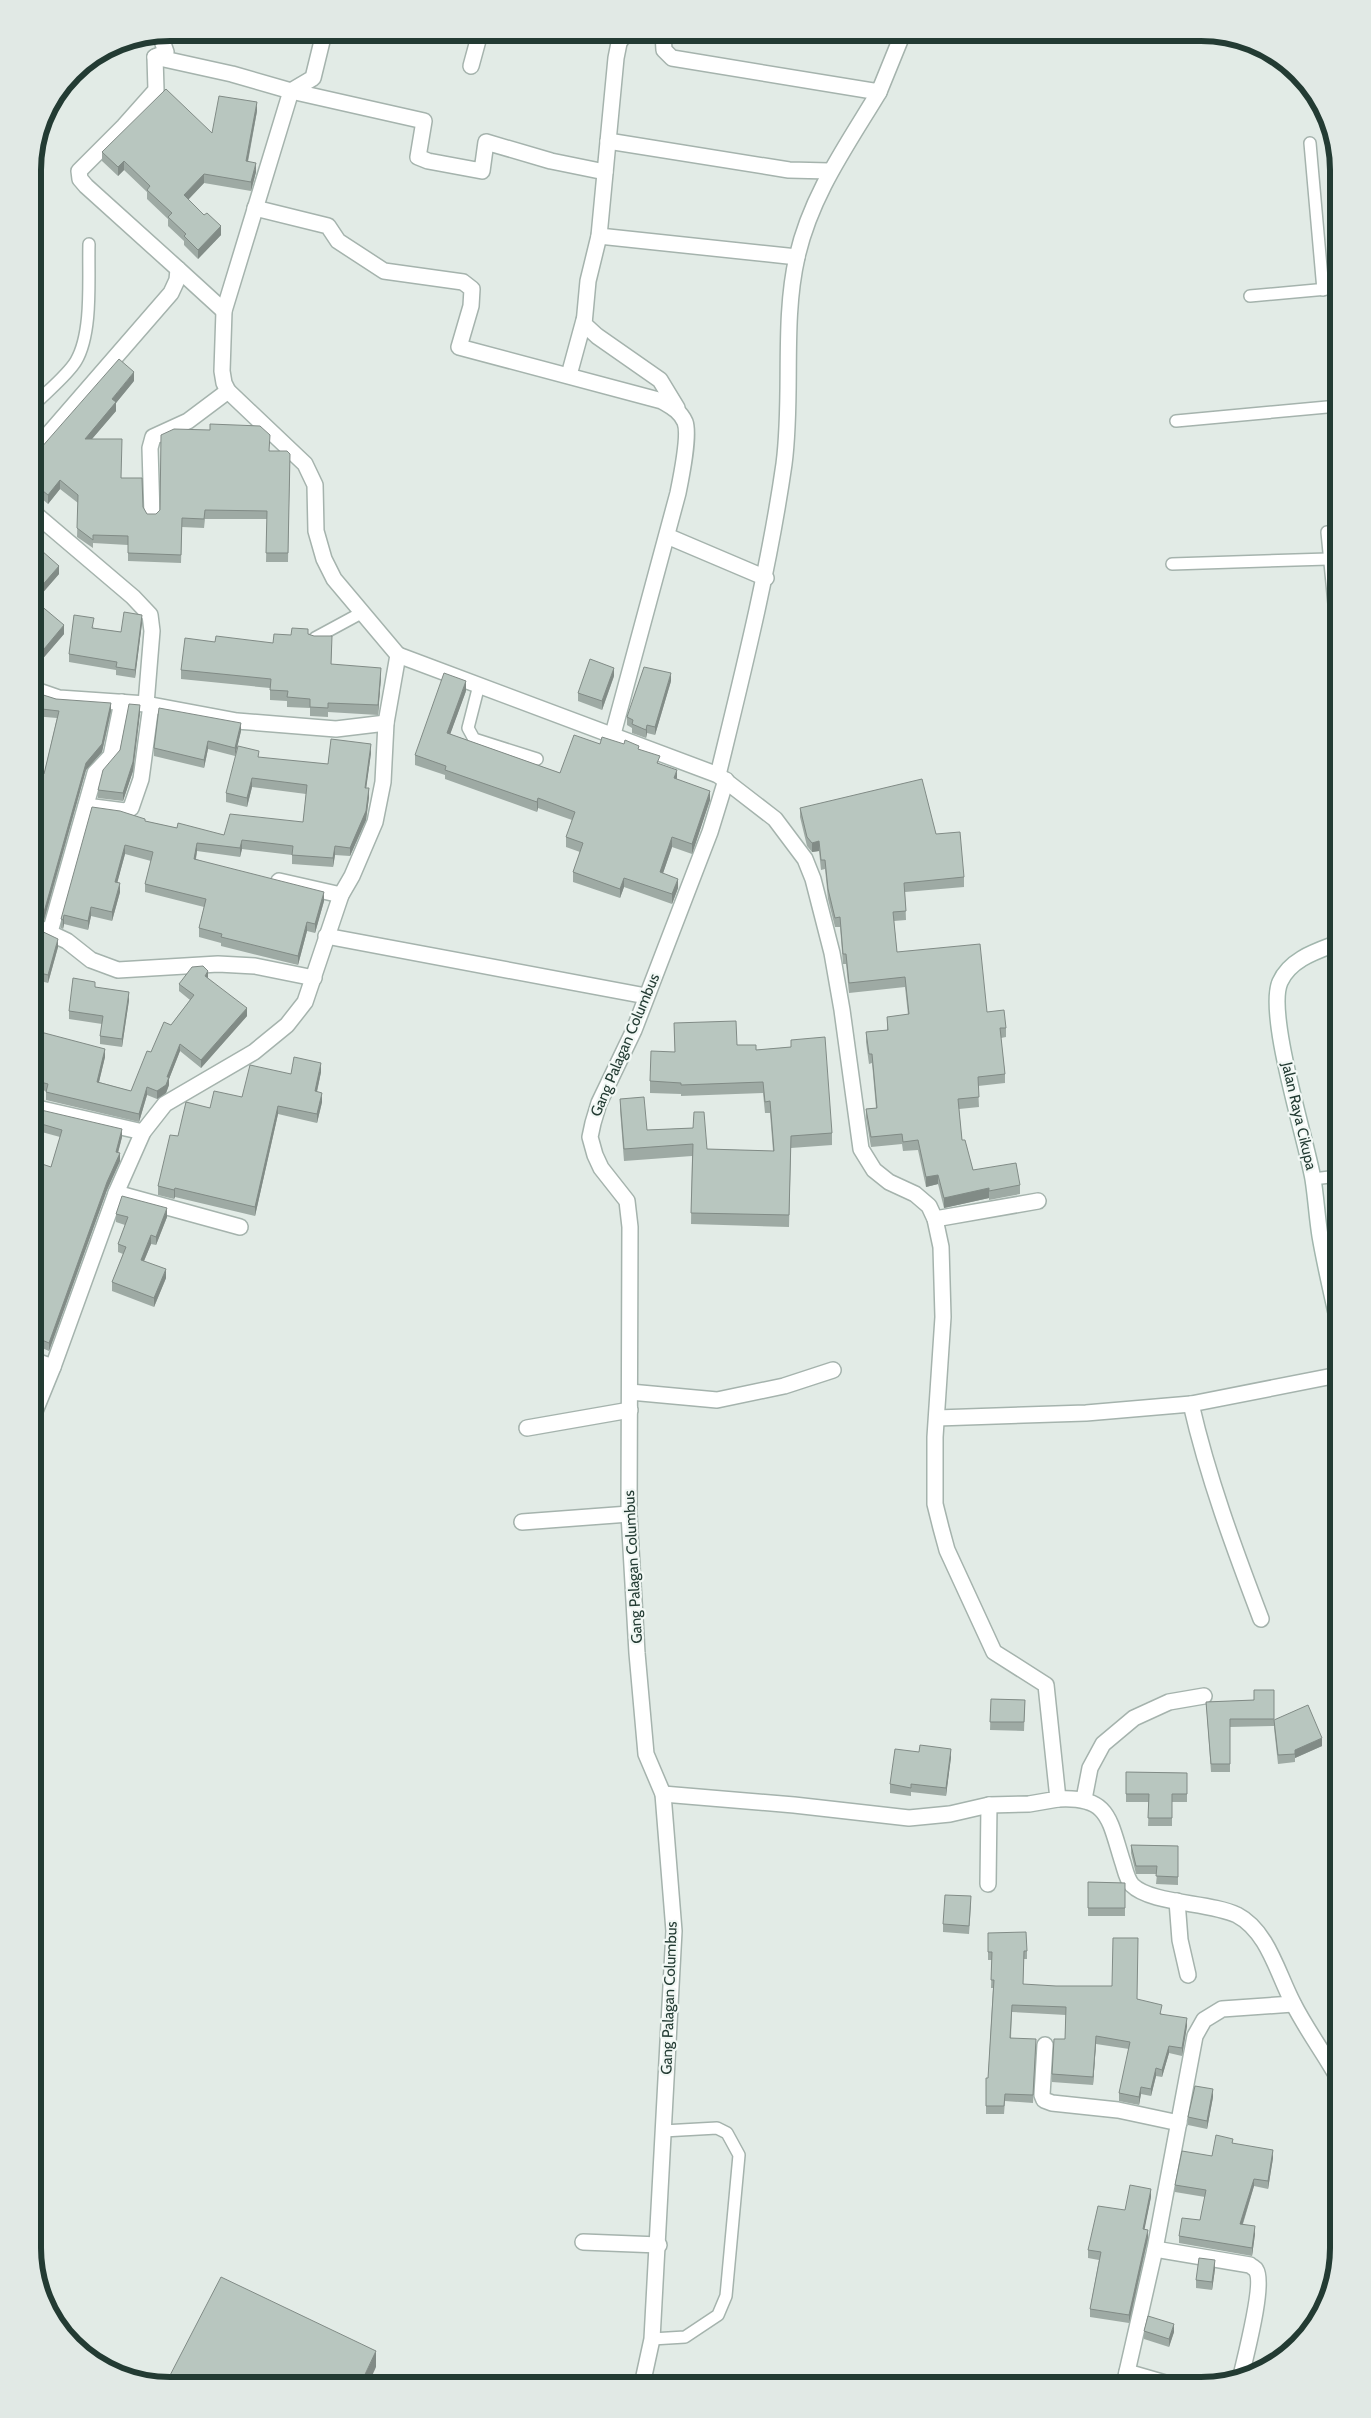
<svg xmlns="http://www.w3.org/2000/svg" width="1371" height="2418" font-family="Cabin,sans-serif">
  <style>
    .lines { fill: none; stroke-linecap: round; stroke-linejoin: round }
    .lane-casing { stroke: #a5b3ad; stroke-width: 14 }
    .street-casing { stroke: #a5b3ad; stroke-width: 18 }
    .secondary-casing { stroke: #a1b6ad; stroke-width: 18 }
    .lane { stroke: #fff; stroke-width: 11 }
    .street { stroke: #fff; stroke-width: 15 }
    .secondary { stroke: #fff; stroke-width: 15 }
    .wall { fill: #9eaaa4 }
    .shaded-wall { fill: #818b86 }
    .building { fill: #b8c6bf; stroke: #818b86 }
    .labels { text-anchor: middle; stroke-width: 4.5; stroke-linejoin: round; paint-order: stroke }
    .street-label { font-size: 15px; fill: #233b33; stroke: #f2f8f5 }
    .rim { fill: none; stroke: #233b33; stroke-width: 6 }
  </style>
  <rect width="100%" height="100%" fill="#e2ebe6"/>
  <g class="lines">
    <!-- lane casing -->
    <g class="lane-casing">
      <g id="lane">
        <path d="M1310 143 1323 290"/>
        <path d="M1250 296 1338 288"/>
        <path d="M33 406C45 393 67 376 76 361 93 332 88 277 89 244"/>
        <path d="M1176 421 1338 406"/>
        <path d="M1327 532 1336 624 1338 628"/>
        <path d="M1172 564 1328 559"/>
        <path d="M315 638 363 612"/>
        <path d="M479 685 468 728 474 739 537 759"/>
        <path d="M1313 1179 1338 1176"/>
        <path d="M652 2339 685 2337 718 2315 726 2296 739 2155 727 2133 717 2128 663 2131"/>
      </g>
    </g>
    <!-- street casing -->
    <g class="street-casing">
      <g id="street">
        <path d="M625 33 619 43 616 58 599 236 588 281 584 324 597 336 660 380 677 408"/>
        <path d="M663 33 664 50 672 58 879 92 903 33"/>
        <path d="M471 66 480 33"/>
        <path d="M291 91 424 121 418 157 428 161 482 171 486 142 551 161 605 172"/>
        <path d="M291 91 313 78 324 33"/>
        <path d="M608 141 789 170 829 171"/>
        <path d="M255 208 328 226 338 241 384 271 463 282 472 289 471 306 459 347 662 401C672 407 680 411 685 422 690 435 681 478 678 493L613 734"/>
        <path d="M599 236 797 257"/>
        <path d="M178 269 224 311"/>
        <path d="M569 375 584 320"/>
        <path d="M33 452 171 293 177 280 178 269 86 186 80 179 79 171 124 126 156 90 155 57 166 52 160 35"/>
        <path d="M33 512 133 597 150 615 152 631 146 704"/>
        <path d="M152 515 150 448 153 437 188 421 228 391"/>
        <path d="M667 536 766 578"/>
        <path d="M398 655 718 775 775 819 805 859 813 879 832 953 842 1010 861 1149 874 1170 889 1182 915 1194 929 1206 935 1219 941 1247 943 1317 935 1437V1504L941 1528 947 1550 994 1652 1046 1685 1058 1799 1029 1804 989 1805 950 1814 909 1818 794 1805 663 1794"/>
        <path d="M33 689 59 698 146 704 237 721 336 729 386 723"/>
        <path d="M718 775C743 672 769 569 784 464 793 397 782 322 797 257 811 195 847 145 879 92"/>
        <path d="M86 806 125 811 131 808 141 779 151 705"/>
        <path d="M279 881 341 895"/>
        <path d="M33 925 67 941 91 960 118 970 218 964 255 966 314 978"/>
        <path d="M50 932 95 773 111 756 122 702"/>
        <path d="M326 936 646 996"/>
        <path d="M33 1107 143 1132"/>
        <path d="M116 1193 240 1227"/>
        <path d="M935 1219 1038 1201"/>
        <path d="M33 1360 53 1367"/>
        <path d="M630 1392 717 1400 784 1386 833 1370"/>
        <path d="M1191 1404C1208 1478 1234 1548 1261 1619"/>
        <path d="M33 1416 53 1367 116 1193 143 1132 165 1104 254 1052 287 1025 305 1002 341 895 352 876 375 822 383 782 386 723 398 655 334 579 324 559 316 531 315 485 305 464 228 391 224 383 222 371 224 311 291 91 232 74 155 57"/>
        <path d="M937 1418 1086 1413 1191 1404 1338 1375"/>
        <path d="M527 1428 630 1410"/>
        <path d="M522 1522 629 1514"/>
        <path d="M1058 1799C1109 1796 1109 1819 1122 1860 1125 1868 1126 1878 1132 1885 1151 1904 1210 1902 1237 1915 1268 1931 1278 1975 1293 2003 1306 2029 1324 2053 1338 2078"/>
        <path d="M1084 1799 1090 1768 1103 1744 1134 1718 1169 1702 1204 1696"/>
        <path d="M988 1884 989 1805"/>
        <path d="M1177 1901 1180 1940 1188 1975"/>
        <path d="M1045 2045 1042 2095 1044 2100 1052 2103 1118 2110 1179 2123"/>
        <path d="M583 2242 659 2245"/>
        <path d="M1155 2249 1250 2265C1252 2267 1255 2268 1256 2270 1265 2283 1245 2358 1241 2376"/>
        <path d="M1127 2372 1172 2385"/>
        <path d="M642 2385 652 2339 674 1931 663 1794 646 1754 637 1653 629 1514 630 1227 627 1201 601 1168 595 1155 590 1137 593 1123 599 1103 634 1030 710 832 726 780"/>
        <path d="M1124 2385 1155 2249 1195 2036 1204 2020 1222 2009 1293 2004"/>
      </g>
    </g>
    <!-- secondary casing -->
    <g class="secondary-casing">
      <path id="secondary" d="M1338 1322C1332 1294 1325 1265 1320 1236 1317 1217 1316 1198 1313 1179 1306 1139 1266 1014 1280 982 1290 959 1317 951 1338 943"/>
    </g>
    <!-- lane -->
    <use href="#lane" class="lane"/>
    <!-- street -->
    <use href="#street" class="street"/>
    <!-- secondary -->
    <use href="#secondary" class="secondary"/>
  </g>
  <!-- wall -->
  <g class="wall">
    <path d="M257 111 248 162 256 172 251 191 204 183 188 200 221 235 198 259 184 245V241L168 226V219L147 199V192L124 170 118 176 102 161V152L212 133Z"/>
    <path d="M134 381 116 403V411L92 439 143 507 147 514H156L269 451 290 454 288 562H266L267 519H205L204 528 182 527 181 563 128 561V545L93 543V548L77 537 78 503 60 489 48 504 33 491V452L40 449Z"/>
    <path d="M33 543 59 574 37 599 41 605 64 634 39 663 33 658Z"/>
    <path d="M142 623 135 678 116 675V670L69 662V654L94 626 93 628 121 632Z"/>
    <path d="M308 634 332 645 331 665 381 677 378 715 328 712V717L310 716V708L287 707V701L270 700V688L181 679V670L215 642 273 643 291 635Z"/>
    <path d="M614 676 602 710 578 701V693Z"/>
    <path d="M671 681 655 735 647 733 646 738 632 733V728L627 725V717Z"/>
    <path d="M466 691 450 734 560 773 600 744 639 749 660 764 677 779 710 800 692 854 672 847 663 873 678 888 672 904 624 887 620 898 573 882V872L580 852 566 847V837L572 820 538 808 537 812 445 779V775L415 765V755Z"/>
    <path d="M33 692 56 699 111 711 102 752 86 770 44 920 33 916V771L44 774 57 718 33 716Z"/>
    <path d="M140 713 133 771 123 801 98 798V790Z"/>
    <path d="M241 731 235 756 208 749 204 768 154 756V748Z"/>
    <path d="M371 753 366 788 369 797 366 820 350 856 335 855 333 867 292 864V855L242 849 240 857 197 851 196 859 324 901 315 933 307 931 298 965 221 946V943L199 937V928L204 907 145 892V884L151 861 125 854 117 883 120 892 112 921 91 916 88 930 64 924 63 929 61 928V919L145 821 177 828 224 835 303 822 306 794 252 787 247 807 226 802V793L259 758 328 764Z"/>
    <path d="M800 808 936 834 964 877V887L905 892 906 920 894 921 897 952 987 1012 1006 1028V1037L1001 1038 1005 1074V1083L978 1086 979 1107 959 1109 962 1140 973 1170 1020 1185V1194L989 1200V1198L944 1208 938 1184 926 1187 918 1150 903 1151 902 1144 871 1147 866 1118V1109L876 1108 872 1063 869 1064 866 1042V1032L887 1030V1017L908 1015 905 987 849 993 846 964H843L840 927H835L828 899 825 869 821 870 819 851 812 852 807 846 800 817Z"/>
    <path d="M33 927 58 947 48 983 33 979Z"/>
    <path d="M208 978 247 1016 201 1068 180 1051 169 1079V1085L166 1093 157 1099 147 1095 139 1122 46 1100V1091L33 1088V1030L105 1057 99 1082 131 1091 151 1052 171 1025 190 1000 179 991V984Z"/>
    <path d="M95 987 129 1000 122 1047 100 1044V1036L102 1024 69 1019V1011Z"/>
    <path d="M674 1023 737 1045 756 1050 791 1047V1040L832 1133V1145L791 1148 789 1227 691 1224 692 1156 624 1161 620 1110V1099L647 1130 693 1128 707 1149 773 1151 770 1113H765L763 1093 681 1096V1094L650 1093V1081L675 1052Z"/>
    <path d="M321 1072 317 1092 322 1102 317 1123 278 1114 255 1216 175 1197 174 1199 158 1195V1186L178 1136 210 1108 242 1097 291 1074Z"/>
    <path d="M38 1123 122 1137 118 1153 120 1161 107 1190 49 1351 35 1345V1341L33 1340V1239L35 1232H33V1161L51 1167 60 1137 38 1131Z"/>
    <path d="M116 1214 167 1217 156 1245 151 1244 144 1261 166 1278 154 1307 112 1291V1282L123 1254 118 1252V1244L125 1225 116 1222Z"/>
    <path d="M1274 1690V1726L1230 1727V1772H1211L1206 1702 1254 1700Z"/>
    <path d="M991 1699 1025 1700 1024 1731 990 1730Z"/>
    <path d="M1274 1720 1322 1746 1295 1758V1762L1278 1764 1274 1728Z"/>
    <path d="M919 1752 951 1757 946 1796 911 1792V1796L890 1793V1784Z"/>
    <path d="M1126 1772 1187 1773V1802H1172V1826H1148L1149 1802H1126Z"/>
    <path d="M1131 1845 1178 1846V1885L1156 1884 1157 1874H1136L1131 1853Z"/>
    <path d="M1088 1882 1125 1883V1916H1088Z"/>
    <path d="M971 1905 969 1934 943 1932V1924Z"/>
    <path d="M988 1933 1027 1951V1959H1024L1023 1984 1137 1999 1162 2014 1187 2026 1182 2056 1169 2053 1162 2077 1156 2076 1151 2096 1141 2094 1139 2105 1119 2101V2093L1129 2049 1096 2044 1093 2085 1052 2082V2074L1065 2039 1066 2015 1012 2012 1011 2038 1036 2046 1033 2103 1005 2101 1004 2114H986V2078H988L993 1988H991L992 1960H988Z"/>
    <path d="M1213 2097 1207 2129 1188 2125V2117Z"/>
    <path d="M1233 2143 1273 2158 1268 2189 1254 2186 1243 2224 1255 2234 1252 2256 1179 2243V2236L1200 2220 1205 2197 1175 2192V2185L1212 2156Z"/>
    <path d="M1151 2197 1144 2229 1148 2238 1129 2323 1090 2317V2309L1099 2260 1088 2258V2250L1125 2210Z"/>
    <path d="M1215 2269 1212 2290 1196 2288V2280Z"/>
    <path d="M1144 2331 1174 2332 1169 2347 1144 2339Z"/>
  </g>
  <!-- shaded-wall -->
  <g class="shaded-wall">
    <path d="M257 102V111L246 170V161Z"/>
    <path d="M124 161V170L118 176V167Z"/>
    <path d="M256 163V172L251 191V182Z"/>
    <path d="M204 174V183L184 204V195Z"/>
    <path d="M221 226V235L198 259V250Z"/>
    <path d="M134 372V381L116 403V411L85 447V439L112 399Z"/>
    <path d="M60 480V489L48 504V495Z"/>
    <path d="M59 566V574L33 604V596Z"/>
    <path d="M142 615V623L135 678V670Z"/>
    <path d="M64 625V634L39 663V655Z"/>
    <path d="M381 668V677L378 715V705Z"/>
    <path d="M614 668V676L602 710V701Z"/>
    <path d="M671 673V681L655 735V727Z"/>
    <path d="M466 681V691L447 743V733Z"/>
    <path d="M111 703V711L102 752 86 770 44 920V912L86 763Z"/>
    <path d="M140 705V713L133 771 123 801V793Z"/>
    <path d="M241 723V731L235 756V748Z"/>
    <path d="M647 725V733L646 738V730Z"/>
    <path d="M208 741V749L204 768V760Z"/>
    <path d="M371 744V753L365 797V788Z"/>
    <path d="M677 770V779L674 778Z"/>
    <path d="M252 778V787L247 807V798Z"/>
    <path d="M369 788V797L366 820 350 856V848Z"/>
    <path d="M710 791V800L692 854V844Z"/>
    <path d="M538 798V808L537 812V802Z"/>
    <path d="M672 837V847L660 882V872Z"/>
    <path d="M242 840V849L240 857V848Z"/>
    <path d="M819 841V851L812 852V843Z"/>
    <path d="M197 843V851L194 868V859Z"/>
    <path d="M125 845V854L115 891V882Z"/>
    <path d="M335 846V855L333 867V858Z"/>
    <path d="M624 878V887L620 898V889Z"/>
    <path d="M678 879V888L672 904V894Z"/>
    <path d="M120 883V892L112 921V912Z"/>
    <path d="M324 892V901L315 933V924Z"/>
    <path d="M91 907V916L88 930V921Z"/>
    <path d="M64 915V924L63 929V920Z"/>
    <path d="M307 922V931L298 965V956Z"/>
    <path d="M58 939V947L48 983V975Z"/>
    <path d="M208 971V979L205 976Z"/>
    <path d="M129 992V1000L122 1047V1039Z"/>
    <path d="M247 1008V1016L201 1068V1060Z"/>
    <path d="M180 1044V1051L169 1079V1085L166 1093 157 1099V1091L167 1077Z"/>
    <path d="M105 1049V1057L97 1090V1082Z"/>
    <path d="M321 1063V1072L315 1100V1091Z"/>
    <path d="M147 1087V1095L139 1122V1114Z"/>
    <path d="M322 1093V1102L317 1123V1114Z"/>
    <path d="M278 1106V1114L255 1216V1207Z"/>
    <path d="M122 1129V1137L116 1160V1152Z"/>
    <path d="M120 1153V1161L107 1190 49 1351V1343L107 1182Z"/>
    <path d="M938 1175V1184L926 1187V1177Z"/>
    <path d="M175 1188V1197L174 1199V1190Z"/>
    <path d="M989 1188V1198L944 1208V1198Z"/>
    <path d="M167 1208V1217L156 1245V1237Z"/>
    <path d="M151 1235V1244L141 1268V1260Z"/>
    <path d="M166 1269V1278L154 1307V1298Z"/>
    <path d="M1322 1738V1746L1295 1758V1750Z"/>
    <path d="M951 1749V1757L946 1796V1788Z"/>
    <path d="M1187 2018V2026L1182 2056V2048Z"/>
    <path d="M1096 2036V2044L1093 2085V2077Z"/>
    <path d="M1169 2046V2053L1162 2077V2070Z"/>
    <path d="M1156 2068V2076L1151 2096V2089Z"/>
    <path d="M1141 2087V2094L1139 2105V2097Z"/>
    <path d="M1213 2089V2097L1207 2129V2121Z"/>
    <path d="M1273 2150V2158L1268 2189V2181Z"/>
    <path d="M1254 2179V2186L1240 2232V2224Z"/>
    <path d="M1151 2189V2197L1143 2237V2229Z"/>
    <path d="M1255 2226V2234L1252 2256V2248Z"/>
    <path d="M1148 2230V2238L1129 2323V2315Z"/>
    <path d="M1215 2260V2269L1212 2290V2282Z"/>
    <path d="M1174 2324V2332L1169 2347V2339Z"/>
    <path d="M376 2351V2367L368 2385H360Z"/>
  </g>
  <!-- building -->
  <g class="building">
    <path d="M166 89 212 133 219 96 257 102 246 161 256 163 251 182 204 174 184 195 204 215 207 213 221 226 198 250 184 236 186 234 168 217 172 213 147 190 150 186 124 161 118 167 102 152Z"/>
    <path d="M119 359 134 372 112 399 116 402 85 439H122L121 478H142L143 507 147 514H156L160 510 161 435 174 429 210 430V424L260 426 270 435 269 451H287L290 454 288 553H266L267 511 205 510 204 519 182 518 181 555 128 553V536L93 535V540L77 528 78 495 60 480 48 495 33 483V452L40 449Z"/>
    <path d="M33 543 59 566 33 596 41 602 39 604 64 625 39 655 33 650Z"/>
    <path d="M124 612 142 615 135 670 116 667 117 662 69 654 74 615 94 618 92 628 121 632Z"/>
    <path d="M292 628 308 629V634L314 636H332L331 664 381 668 378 705 328 703V708L310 707V699L287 697 288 691 270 690 271 679 181 670 185 638 215 642 216 636 273 643 274 634 291 635Z"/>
    <path d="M590 659 614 668 602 701 578 693Z"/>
    <path d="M644 667 671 673 655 727 647 725 646 730 632 724 633 720 627 717Z"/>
    <path d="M444 673 466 681 447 733 560 773 574 735 600 744 602 737 624 744 625 740 639 746 638 749 660 756 657 763 677 770 674 778 710 791 692 844 672 837 660 872 678 879 672 894 624 878 620 889 573 872 583 843 566 837 575 812 538 798 537 802 445 770 446 766 415 755Z"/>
    <path d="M33 692 37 693 56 699 111 703 102 744 86 763 44 912 33 908V771L44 774 59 711 33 708Z"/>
    <path d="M129 704 140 705 133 762 123 793 98 790 103 770 120 750Z"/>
    <path d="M159 708 241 723 235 748 208 741 204 760 154 748Z"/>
    <path d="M331 739 371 744 365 788H369L366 811 350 848 335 846 333 858 292 855 293 846 242 840 240 848 197 843 194 859 324 892 315 924 307 922 298 956 221 937 222 934 199 928 206 899 145 884 153 852 125 845 115 882 120 883 112 912 91 907 88 921 64 915 63 920 61 919 92 807 120 811 145 819V821L177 828 178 823 224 835 230 814 303 822 307 785 252 778 247 798 226 793 238 746 259 751 258 757 328 764Z"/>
    <path d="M922 779 936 834 960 832 964 877 904 883 906 911 893 912 897 952 980 944 987 1012 1004 1010 1006 1028H1000L1005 1074 978 1077 979 1097 958 1099 962 1140H965L973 1170 1016 1163 1020 1185 989 1191V1188L944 1198 938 1175 926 1177 918 1140 903 1142 902 1134 871 1137 866 1109 877 1108 872 1054H869L866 1032 888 1030 887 1017 909 1014 905 977 849 983 846 954H843L840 917 835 918 828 889 825 860H821L819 841 812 843 807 837 800 808Z"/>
    <path d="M33 927 58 939 48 975 33 971Z"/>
    <path d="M203 966 208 971 205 976 247 1008 201 1060 180 1044 167 1077H169L166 1085 157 1091 147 1087 139 1114 46 1092 48 1084 33 1080V1030L105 1049 97 1082 131 1091 147 1051 151 1052 164 1022 171 1025 194 995 179 984 192 967Z"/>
    <path d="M73 978 95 982V987L129 992 122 1039 100 1036 103 1016 69 1011Z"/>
    <path d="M736 1021 737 1045H756V1050L791 1047V1040L825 1037 832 1133 791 1136 789 1215 691 1213 693 1144 624 1149 620 1099 644 1097 647 1130 693 1128 694 1112H704L707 1149 774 1151 770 1101 765 1102 763 1082 681 1085V1083L650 1081 651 1051 675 1052 674 1023Z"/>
    <path d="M294 1057 321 1063 315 1091 322 1093 317 1114 278 1106 255 1207 175 1188 174 1190 158 1186 170 1135 178 1136 186 1102 210 1108 214 1091 242 1097 250 1065 291 1074Z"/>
    <path d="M41 1110 122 1129 116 1152 120 1153 107 1182 49 1343 35 1337 37 1333 33 1332V1239L37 1225 33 1224V1161L51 1167 62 1130 38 1123Z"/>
    <path d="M122 1196 167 1208 156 1237 151 1235 141 1260 166 1269 154 1298 112 1282 126 1247 118 1244 128 1217 116 1214Z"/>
    <path d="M1254 1690H1274V1719H1230V1764H1211L1206 1702 1254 1700Z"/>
    <path d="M991 1699 1025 1700 1024 1722H990Z"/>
    <path d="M1308 1705 1322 1738 1295 1750V1754L1278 1755 1274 1720Z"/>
    <path d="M920 1745 951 1749 946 1788 911 1784V1788L890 1784 895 1749 919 1752Z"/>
    <path d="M1126 1772 1187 1773V1794H1172V1818H1148L1149 1794H1126Z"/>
    <path d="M1131 1845 1178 1846V1877L1156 1876 1157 1866H1136Z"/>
    <path d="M1088 1882 1125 1883V1908H1088Z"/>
    <path d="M945 1895 971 1896 969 1926 943 1924Z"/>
    <path d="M1026 1932 1027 1951H1024L1023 1984 1056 1986H1112L1113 1938H1138L1137 1999 1162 2005 1160 2014 1187 2018 1182 2048 1169 2046 1162 2070 1156 2068 1151 2089 1141 2087 1139 2097 1119 2093 1130 2042 1096 2036 1093 2077 1052 2074 1054 2039H1065L1066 2007 1012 2005 1010 2038 1036 2039 1033 2095 1005 2094 1004 2106H986V2078H988L994 1980H991L992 1952H988V1933Z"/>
    <path d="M1195 2086 1213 2089 1207 2121 1188 2117Z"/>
    <path d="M1216 2135 1233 2139 1232 2143 1273 2150 1268 2181 1254 2179 1240 2224 1255 2226 1252 2248 1179 2236 1182 2218 1200 2220 1206 2190 1175 2185 1182 2151 1212 2156Z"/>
    <path d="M1130 2185 1151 2189 1143 2229 1148 2230 1129 2315 1090 2309 1101 2252 1088 2250 1098 2206 1125 2210Z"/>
    <path d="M1199 2258 1215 2260 1212 2282 1196 2280Z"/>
    <path d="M221 2277 376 2351 360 2385H165Z"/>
    <path d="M1148 2316 1174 2324 1169 2339 1144 2331Z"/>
  </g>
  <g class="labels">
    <!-- street labels -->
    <g class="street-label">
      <text transform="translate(625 1045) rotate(-67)" y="5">Gang Palagan Columbus</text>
      <text transform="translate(1299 1116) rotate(77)" y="5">Jalan Raya Cikupa</text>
      <text transform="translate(633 1567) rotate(-93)" y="5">Gang Palagan Columbus</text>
      <text transform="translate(669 1998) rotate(-88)" y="5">Gang Palagan Columbus</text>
    </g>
  </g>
  <!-- crop -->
  <path d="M0 0H1371V2418H0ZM170 41H1201A129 129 0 0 1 1330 170V2248A129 129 0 0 1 1201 2377H170A129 129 0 0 1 41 2248V170A129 129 0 0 1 170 41Z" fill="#e1e9e5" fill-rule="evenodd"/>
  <path class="rim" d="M170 41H1201A129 129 0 0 1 1330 170V2248A129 129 0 0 1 1201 2377H170A129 129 0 0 1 41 2248V170A129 129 0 0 1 170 41Z"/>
</svg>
